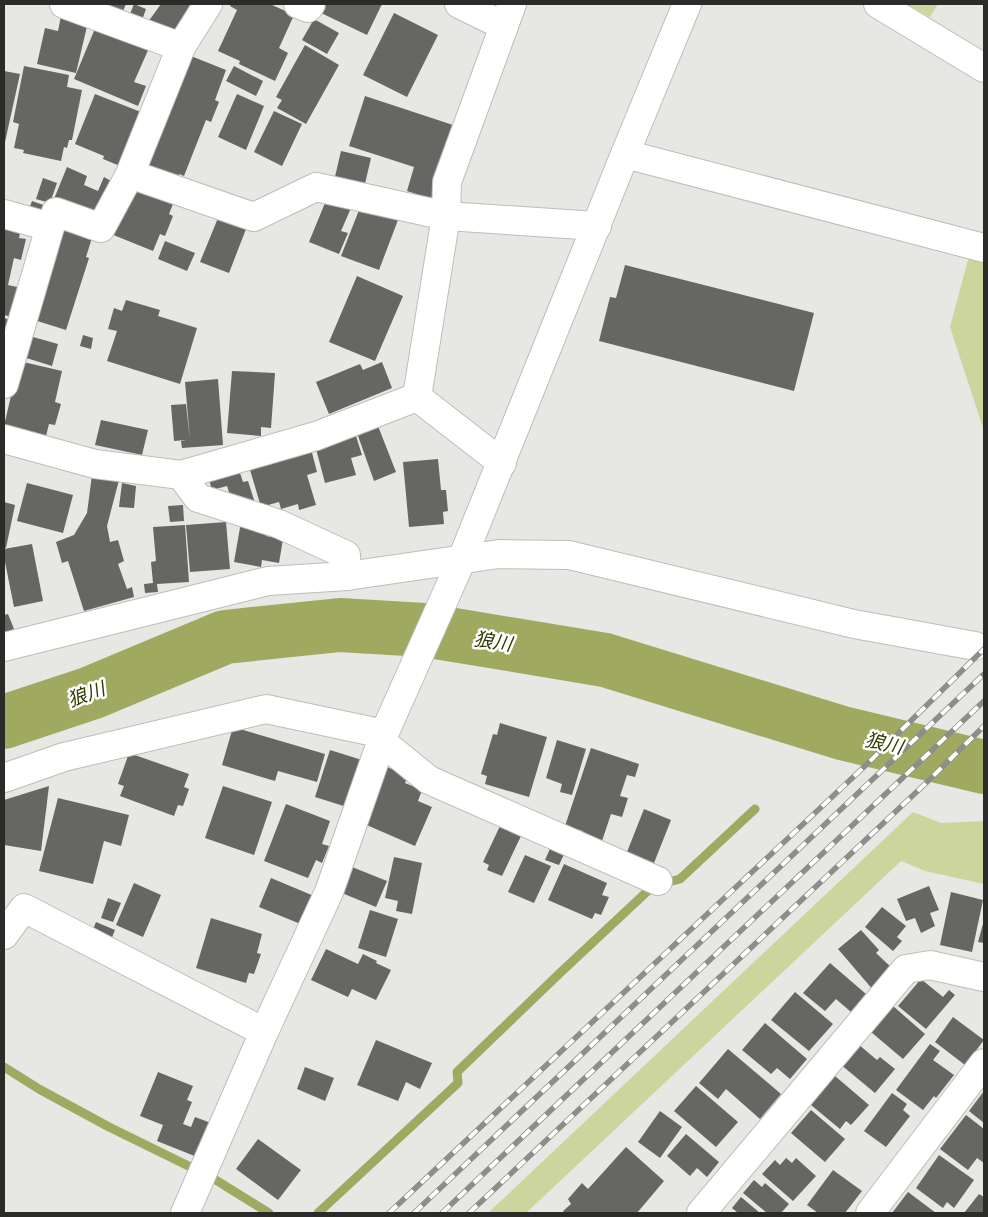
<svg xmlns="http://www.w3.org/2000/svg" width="988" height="1217" font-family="Rubik,'Noto Sans JP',sans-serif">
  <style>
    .green { fill: #ccd59c }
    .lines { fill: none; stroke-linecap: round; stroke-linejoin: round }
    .stream { stroke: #a0a960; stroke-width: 9 }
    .river { stroke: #a0a960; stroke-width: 54 }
    .building { fill: #666763 }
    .minor-casing { stroke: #bdbeba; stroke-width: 30 }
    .minor { stroke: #fff; stroke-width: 28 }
    .rail-casing { stroke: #8d8d8a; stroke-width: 5.5 }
    .rail { stroke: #fff; stroke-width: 4; stroke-dasharray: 11; stroke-linecap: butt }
    .labels { text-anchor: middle; stroke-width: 5; stroke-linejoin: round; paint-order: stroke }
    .water-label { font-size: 19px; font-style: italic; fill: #363b00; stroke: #fff }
  </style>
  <rect width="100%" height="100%" fill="#e7e7e3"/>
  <!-- green -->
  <g class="green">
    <path d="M907 4H938L930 17Z"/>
    <path d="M969 256 984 261V431L950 327Z"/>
    <path d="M913 812 941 823 984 821V884L925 871 901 861 526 1213H488Z"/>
  </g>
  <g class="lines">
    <!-- stream -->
    <g class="stream">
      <path d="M4 1067 39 1089 109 1127 211 1177 269 1213"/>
      <path d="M318 1213 458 1083 457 1072 561 972 653 886 680 879 755 809"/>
    </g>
    <!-- river -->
    <path class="river" d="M4 722 91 693 225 637 340 625 424 630 605 660 842 733 984 767"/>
  </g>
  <!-- building -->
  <g class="building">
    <path d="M84 4H126L120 18Z"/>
    <path d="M134 4 146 9 141 23 128 19Z"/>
    <path d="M161 4H195L172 39 148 22Z"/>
    <path d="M231 4H270L294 15 279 48 288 53 275 81 239 64 240 61 218 51 237 10 230 6Z"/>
    <path d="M323 4H382L367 35 319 12Z"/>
    <path d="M394 13 438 35 407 97 363 75Z"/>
    <path d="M61 16 88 22 76 73 37 64 45 28 58 31Z"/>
    <path d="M314 19 339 33 327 54 302 40Z"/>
    <path d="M96 26 149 48 134 82 146 86 138 106 74 79Z"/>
    <path d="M305 45 339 65 306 124 277 108 282 100 276 97Z"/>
    <path d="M186 54 226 70 215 100 219 102 211 122 206 120 184 176 179 174 177 180 143 167Z"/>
    <path d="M24 66 69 75 67 87 82 90 72 140H69L67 148 64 147 61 161 23 153 24 150 14 148 19 124 13 122Z"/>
    <path d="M234 66 263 81 256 96 226 81Z"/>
    <path d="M4 71 20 74 5 142H4Z"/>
    <path d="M95 94 146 114 120 166 103 159 104 156 75 144Z"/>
    <path d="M237 94 264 106 246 150 218 137Z"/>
    <path d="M365 96 456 126 431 199 407 191 414 167 349 146Z"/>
    <path d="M274 111 302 124 282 166 254 152Z"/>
    <path d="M341 151 371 158 364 188 334 181Z"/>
    <path d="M67 167 87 176 84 185 98 191 104 177 111 181 95 217 54 199Z"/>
    <path d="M43 178 57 183 50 203 36 199Z"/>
    <path d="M132 182 175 199 169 214 173 216 165 236 160 234 153 251 111 234Z"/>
    <path d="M327 198 351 208 341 231 348 233 339 254 309 242Z"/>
    <path d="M32 201 49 207 44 221 27 215Z"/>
    <path d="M361 205 398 220 379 270 341 256Z"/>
    <path d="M218 218 246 229 229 273 200 262Z"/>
    <path d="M4 224 21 228 19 238 26 239 21 260 14 258 8 285 22 288 15 318 4 315Z"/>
    <path d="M60 228 92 238 86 257 89 258 66 330 31 319Z"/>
    <path d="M165 241 195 253 187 271 158 259Z"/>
    <path d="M625 265 814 313 794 391 599 341 610 297 616 298Z"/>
    <path d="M357 276 403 296 375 361 329 342Z"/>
    <path d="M126 300 160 310 158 316 197 328 180 384 107 361 117 331 108 329 114 308 122 311Z"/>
    <path d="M4 318 11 320 4 336Z"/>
    <path d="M26 335 58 344 52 366 20 356Z"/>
    <path d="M83 335 93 338 91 349 80 346Z"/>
    <path d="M19 361 62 371 55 402 61 404 55 425 49 424 46 436 4 426Z"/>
    <path d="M382 362 392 388 329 414 316 382 360 364 363 370Z"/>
    <path d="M232 371 275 373 271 428 261 427V436L227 433Z"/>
    <path d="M218 379 223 445 182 448 181 441 186 440 174 441 171 405 186 404 190 440 185 382Z"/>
    <path d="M101 420 148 430 142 455 95 445Z"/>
    <path d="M378 426 396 472 374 481 357 433Z"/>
    <path d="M356 436 362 455 351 458 356 475 325 483 315 445Z"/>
    <path d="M310 445 317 472 307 475 316 505 299 510 298 504 281 509 279 502 261 507 248 463Z"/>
    <path d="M438 459 441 490H446L448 511 443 512 444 524 409 527 403 462Z"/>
    <path d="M238 467 243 482 248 481 255 503 231 498 227 486 212 490 208 476Z"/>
    <path d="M92 475 119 480 107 526 110 542 118 540 124 561 118 564 127 589 132 587 134 597 84 611 68 561 62 563 56 542 74 535 87 513Z"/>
    <path d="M27 483 73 495 63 533 17 521Z"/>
    <path d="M122 483 136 486 134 508 119 507Z"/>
    <path d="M4 502 15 505 6 548 4 547Z"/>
    <path d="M183 505 184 521 170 522 168 506Z"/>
    <path d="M226 522 230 569 190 572 186 525Z"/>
    <path d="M241 522 268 527 266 536 283 539 279 563 262 560 261 567 234 562Z"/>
    <path d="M185 525 189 582 157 584 158 592 145 593 144 584 153 583 151 562 156 561 153 527Z"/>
    <path d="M32 544 43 601 14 607 4 557V549Z"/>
    <path d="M8 614 14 629 4 634V615Z"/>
    <path d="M500 723 547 737 529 797 485 784 487 776 481 774 493 734 497 735Z"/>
    <path d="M233 727 325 754 317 782 278 771 275 781 222 765Z"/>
    <path d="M557 740 586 749 572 795 560 792 562 784 546 778Z"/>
    <path d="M591 748 639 764 635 777 627 775 620 796 628 798 622 817 611 814 601 844 581 837 583 831 565 826Z"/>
    <path d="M330 750 365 761 350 808 315 797Z"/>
    <path d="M129 753 189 774 184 787 189 789 183 806 178 805 174 816 120 796 124 786 118 784Z"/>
    <path d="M387 767 408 776 405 783 422 790 418 801 432 807 415 846 362 823Z"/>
    <path d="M49 786 41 851 4 845V800Z"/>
    <path d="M223 786 272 802 254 855 205 838Z"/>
    <path d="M58 798 129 815 121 846 104 841 93 884 39 871Z"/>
    <path d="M286 804 330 821 322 844 329 846 322 863 316 860 308 878 264 861Z"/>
    <path d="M644 809 671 820 654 863 627 852Z"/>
    <path d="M500 826 521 836 502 876 487 870 489 865 483 862Z"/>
    <path d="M553 842 567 848 559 865 545 860Z"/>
    <path d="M525 855 551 866 534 903 508 892Z"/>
    <path d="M394 857 422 863 412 914 396 911 398 901 385 898Z"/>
    <path d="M564 864 607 883 602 895 609 897 601 915 595 913 592 919 548 900Z"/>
    <path d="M347 865 387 881 376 907 337 891Z"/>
    <path d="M271 878 314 896 303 925 259 907Z"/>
    <path d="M134 883 161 895 143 937 116 925Z"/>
    <path d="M929 886 939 910 930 913 935 926 921 933 915 918 906 921 897 899Z"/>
    <path d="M951 892 983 900 972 952 940 945Z"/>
    <path d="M108 898 121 903 113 922 101 918Z"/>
    <path d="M882 907 906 926 897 937 902 941 893 951 865 927Z"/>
    <path d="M370 910 398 919 386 957 358 948Z"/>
    <path d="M211 918 262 934 257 953 261 954 254 974 249 973 246 983 196 968Z"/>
    <path d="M984 920V943L978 942Z"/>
    <path d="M96 922 115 930 111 940 92 932Z"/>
    <path d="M861 930 879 950 876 953 893 969 874 991 838 949Z"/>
    <path d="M326 949 358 964 363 954 377 961 376 963 391 970 376 1000 352 989 348 997 311 980Z"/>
    <path d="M830 963 866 994 851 1012 836 999 825 1011 803 993Z"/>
    <path d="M921 979 943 997 949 990 955 995 926 1029 898 1006Z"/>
    <path d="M795 992 833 1024 809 1051 771 1020Z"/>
    <path d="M893 1006 925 1034 903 1059 871 1032Z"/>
    <path d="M953 1017 984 1040 965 1065 935 1042Z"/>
    <path d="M765 1023 807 1059 790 1079 777 1068 771 1074 742 1050Z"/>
    <path d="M376 1040 432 1063 420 1089 406 1082 398 1101 357 1085Z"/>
    <path d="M858 1044 877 1060 880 1057 895 1069 875 1093 840 1064Z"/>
    <path d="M930 1044 940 1051 933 1060 954 1075 936 1098 934 1096 923 1110 896 1090Z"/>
    <path d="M728 1049 781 1094 760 1119 726 1089 718 1099 699 1083Z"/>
    <path d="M305 1067 334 1078 325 1101 297 1089Z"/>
    <path d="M158 1072 193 1086 187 1100 192 1102 183 1124 191 1127 195 1117 211 1123 197 1157 157 1141 163 1125 140 1116Z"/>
    <path d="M835 1076 869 1105 851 1125 846 1121 840 1129 811 1105Z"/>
    <path d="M696 1086 738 1122 716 1147 674 1111Z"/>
    <path d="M984 1091V1123L969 1111Z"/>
    <path d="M892 1093 907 1104 903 1110 910 1116 886 1147 864 1131Z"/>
    <path d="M811 1110 845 1139 825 1162 791 1133Z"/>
    <path d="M660 1111 682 1127 660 1158 638 1142Z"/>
    <path d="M966 1115 984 1129V1163L977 1158 968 1170 940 1149Z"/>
    <path d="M686 1134 719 1162 707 1177 697 1168 690 1176 667 1156Z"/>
    <path d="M258 1139 301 1170 278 1200 236 1169Z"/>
    <path d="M626 1147 664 1181 637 1213H565L563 1211 571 1204 568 1199 582 1183 588 1189Z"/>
    <path d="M939 1155 974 1180 954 1208 947 1202 943 1208 916 1188Z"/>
    <path d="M786 1158 792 1163 796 1158 816 1176 793 1201 762 1174 775 1160 780 1165Z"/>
    <path d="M833 1170 862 1191 845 1213H818L807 1205Z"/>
    <path d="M754 1180 762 1187 765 1183 789 1204 781 1213H767L743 1193Z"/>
    <path d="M908 1192 936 1213H892Z"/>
    <path d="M979 1194 984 1197V1213H964Z"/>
    <path d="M741 1197 760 1213H738L732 1208Z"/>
  </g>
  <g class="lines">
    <!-- minor casing -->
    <g class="minor-casing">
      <g id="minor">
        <path d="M64 4 181 47"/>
        <path d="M298 4 308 8 311 4"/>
        <path d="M459 4 504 26"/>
        <path d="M878 4 984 68"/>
        <path d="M625 154 984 248"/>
        <path d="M130 174 254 217 316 187 446 216 597 226"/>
        <path d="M4 214 50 227"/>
        <path d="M4 384 50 227 56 212 101 228 130 174 181 47 208 4"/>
        <path d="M417 397 446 216 447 182 512 4"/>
        <path d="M417 397 502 463"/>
        <path d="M4 439 95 464 181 475 316 436 417 397"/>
        <path d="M181 475 198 498 279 524 346 555 347 576"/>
        <path d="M4 647 268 581 347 576 499 554 569 555 854 624 975 646"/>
        <path d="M382 742 429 780 658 881"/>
        <path d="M4 778 64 757 266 709 384 734"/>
        <path d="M4 935 24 908 264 1032"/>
        <path d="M185 1213 264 1032 329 892 384 734 462 559 625 154 687 4"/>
        <path d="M701 1213 906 969 930 965 984 977"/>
        <path d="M870 1213 984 1063"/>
      </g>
    </g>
    <!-- minor -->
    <use href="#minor" class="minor"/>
    <!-- rail casing -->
    <g class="rail-casing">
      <g id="rail">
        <path d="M389 1213 866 765 984 649"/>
        <path d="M414 1213 984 674"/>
        <path d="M442 1213 984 701"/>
        <path d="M469 1213 925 784 984 726"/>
      </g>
    </g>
    <!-- rail -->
    <use href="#rail" class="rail"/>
  </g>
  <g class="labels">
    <!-- water labels -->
    <g class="water-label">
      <text transform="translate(493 641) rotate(9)" y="7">狼川</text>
      <text transform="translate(86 694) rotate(-20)" y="7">狼川</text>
      <text transform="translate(884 743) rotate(13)" y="7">狼川</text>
    </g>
  </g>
  <!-- border -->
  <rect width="988" height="1217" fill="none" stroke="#2b2b29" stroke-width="10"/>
</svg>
